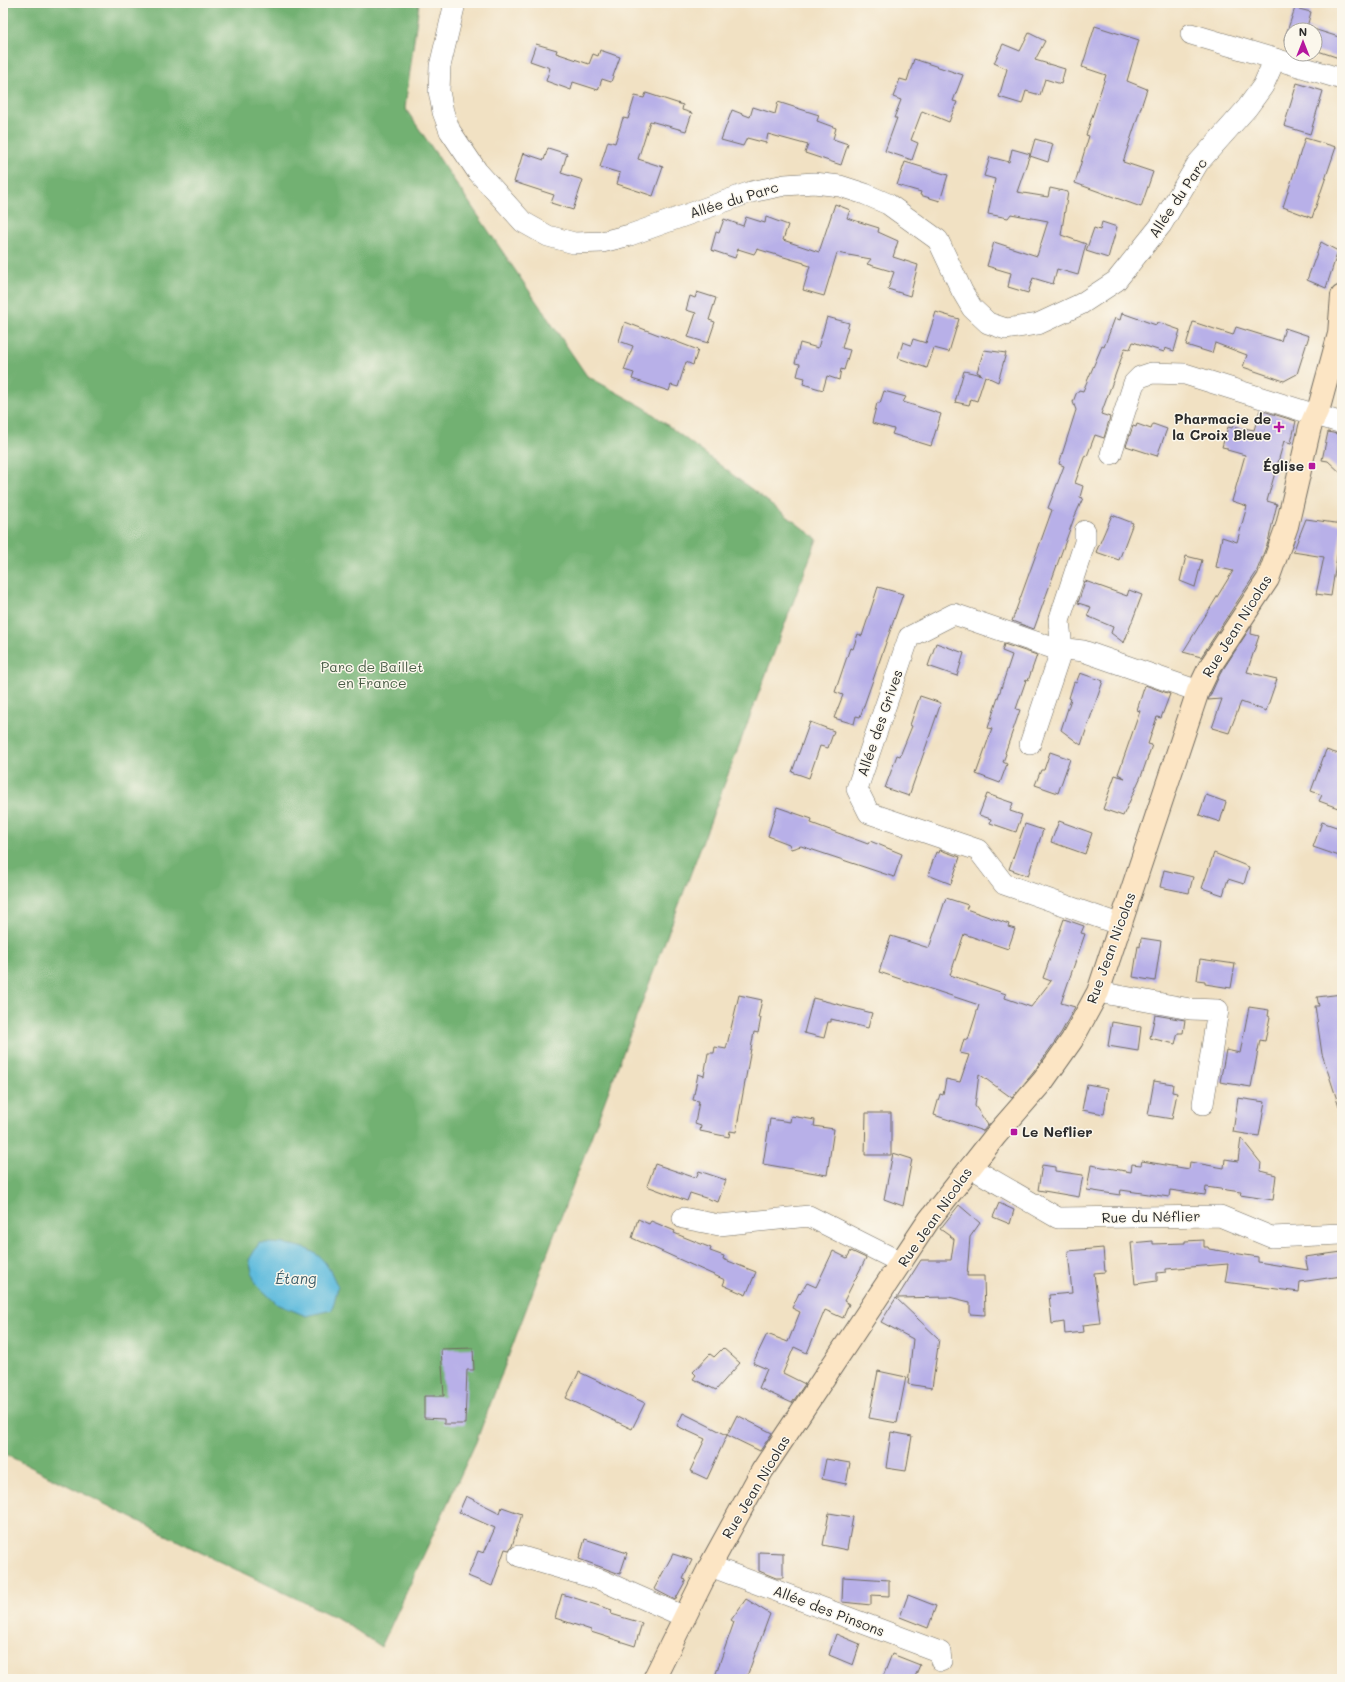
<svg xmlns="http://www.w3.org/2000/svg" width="1345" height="1682" font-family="Mali,sans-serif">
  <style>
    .forest { fill: #72b172; stroke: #4e6e4e }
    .water { fill: #5ebbdd; stroke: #447384 }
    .building { fill: #b8b0e8 }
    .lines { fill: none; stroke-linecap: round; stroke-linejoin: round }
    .street-casing { stroke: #706b60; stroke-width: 22 }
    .secondary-casing { stroke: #706b60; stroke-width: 24 }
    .street { stroke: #fff; stroke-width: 21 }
    .secondary { stroke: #fce5c4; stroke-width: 22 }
    .poi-dot { fill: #b5179e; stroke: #fbf7ec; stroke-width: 1.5 }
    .labels { text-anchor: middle; stroke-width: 3; stroke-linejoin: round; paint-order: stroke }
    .street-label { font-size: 14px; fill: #2b2b2b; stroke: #fbf7ec }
    .poi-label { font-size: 14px; font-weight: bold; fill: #2b2b2b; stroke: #fbf7ec; text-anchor: end }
    .park-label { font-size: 14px; fill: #495c46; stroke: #fbf7ec }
    .water-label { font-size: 15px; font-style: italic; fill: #3d5d69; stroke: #fbf7ec }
  </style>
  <rect width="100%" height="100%" fill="#fbf7ec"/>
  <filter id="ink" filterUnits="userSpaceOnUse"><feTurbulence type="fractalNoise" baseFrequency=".025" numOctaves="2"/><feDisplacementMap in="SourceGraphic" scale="8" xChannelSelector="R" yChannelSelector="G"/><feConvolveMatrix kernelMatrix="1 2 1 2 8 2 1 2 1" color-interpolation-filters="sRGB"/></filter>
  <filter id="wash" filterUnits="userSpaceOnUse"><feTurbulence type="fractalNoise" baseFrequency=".012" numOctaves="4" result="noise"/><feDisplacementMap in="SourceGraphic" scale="16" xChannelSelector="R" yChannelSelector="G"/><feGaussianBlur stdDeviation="0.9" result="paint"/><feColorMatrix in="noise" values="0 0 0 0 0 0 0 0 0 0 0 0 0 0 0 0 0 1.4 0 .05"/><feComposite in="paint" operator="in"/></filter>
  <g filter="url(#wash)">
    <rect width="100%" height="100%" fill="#f1e1c3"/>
    <!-- forest -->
    <path class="forest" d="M3 3H419L405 108 587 376 645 408 817 539 476 1442 381 1647 341 1620 210 1557 3 1453Z"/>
    <!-- water -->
    <path class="water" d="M259 1243C282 1243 311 1243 326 1264 331 1271 334 1279 338 1287L332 1310 306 1316 277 1304 255 1283 249 1260Z"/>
    <g id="blocks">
      <!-- building -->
      <g class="building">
        <path d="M1295 8 1311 12 1307 27 1342 38V59L1315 50V30H1291V42L1284 40Z"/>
        <path d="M1095 26 1139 40 1127 81 1147 89 1123 162 1153 172 1141 207 1075 183 1089 136 1086 135 1106 75 1082 67Z"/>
        <path d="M1029 33 1045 41 1035 60 1065 69 1061 84 1045 79 1040 95 1026 91 1022 104 999 97 1007 69 994 63 1003 44 1020 51Z"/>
        <path d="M536 44 557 50 556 53 589 64 593 54 598 56 600 50 620 57 611 82 602 79 598 90 573 82 571 90 546 81 550 68 530 61Z"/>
        <path d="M914 59 963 75 953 101 957 102 949 122 922 111 911 140 918 143 912 160 885 151 897 118H894L901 100 893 97 900 79 907 81Z"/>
        <path d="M1297 83 1323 91 1310 134 1284 126Z"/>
        <path d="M646 93 683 105 682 110 692 113 686 131 650 121 638 159 663 167 653 196 617 184 620 173 600 167 608 141 615 143 623 118 628 119 635 96 644 98Z"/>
        <path d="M778 102 819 115 817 121 836 128 833 139 848 144 841 165 805 153 808 145 768 134 766 143 747 138 743 146 721 140 732 110 750 117 753 107 775 114Z"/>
        <path d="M1305 138 1336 147 1312 218 1283 207Z"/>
        <path d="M1035 139 1053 144 1048 162 1030 156Z"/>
        <path d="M548 148 567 154 561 173 583 180 573 210 551 203 554 195 514 182 523 153 544 160Z"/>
        <path d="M1012 149 1030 154 1017 192 1048 197 1050 188 1068 192 1061 235 1086 244 1078 275 1057 269 1053 284 1033 278 1028 293 1008 287 1011 273 987 266 994 242 1037 256 1048 221 1011 214 1008 218 988 214 995 179 984 176 990 157 1009 162Z"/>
        <path d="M905 162 948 175 940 201 920 195 921 192 897 185Z"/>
        <path d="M835 204 850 210 847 218 879 228 878 232 898 241 893 257 918 265 910 296 888 289 894 272 867 264 871 259 837 253 824 296 803 290 810 266 804 264V263L757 249 754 254 738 249 735 258 711 250 716 232 719 233 724 219 743 226 746 217 765 223 766 217 788 225 783 240 819 252Z"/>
        <path d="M1102 222 1117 227 1108 258 1086 251 1094 228 1100 230Z"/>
        <path d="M1321 242 1338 251 1326 288 1307 280Z"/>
        <path d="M697 292 716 298 709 320 715 322 708 343 688 337 696 313 686 310 690 296 695 298Z"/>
        <path d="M936 312 959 319 949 352 934 348 927 368 898 358 903 342 911 345 913 339 926 343Z"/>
        <path d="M1122 313 1156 325 1157 322 1180 330 1174 351 1165 348 1164 352 1133 342 1130 349 1125 348 1101 414 1110 417 1104 438 1095 435 1087 456 1085 455 1075 483 1083 486 1080 497 1083 498 1074 518 1034 629 1012 621 1052 510 1048 508 1064 466 1059 464 1076 410 1073 402 1076 394 1079 390 1083 391 1102 346 1104 347 1115 318 1120 320Z"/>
        <path d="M827 317 849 323 842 348 850 350 844 370 841 369 839 380 827 376 823 390 803 384 805 378 797 376 800 364 795 363 800 343 818 348Z"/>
        <path d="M625 322 698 350 693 365 686 362 678 387 671 385 669 391 632 379 634 373 624 370 633 346 619 341Z"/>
        <path d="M1193 322 1233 335 1236 327 1281 341 1285 328 1309 336 1297 374 1284 381 1243 367 1247 355 1215 343 1212 353 1186 345Z"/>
        <path d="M984 350 1006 353 998 382 985 376 977 401 971 399 969 405 955 402 964 371 982 375 977 372Z"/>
        <path d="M884 391 906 397 903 402 941 414 931 446 892 434 894 429 872 423 877 403H880Z"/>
        <path d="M1260 410 1296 421 1291 443 1284 441 1267 501 1277 504 1268 542 1256 573 1201 657 1183 652 1233 571 1216 567 1222 537 1237 542 1247 506 1232 501 1245 455 1227 450V448L1222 447 1228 427 1232 428 1233 426 1254 430Z"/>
        <path d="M1137 424 1151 429 1153 424 1167 429 1157 456 1126 446 1133 426 1136 427Z"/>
        <path d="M1328 432 1342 435V474L1328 461 1322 460Z"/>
        <path d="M1112 515 1133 523 1119 560 1096 552Z"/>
        <path d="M1306 519 1342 524 1331 596 1316 594 1324 557 1293 552Z"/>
        <path d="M1186 556 1202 560 1195 587 1180 581Z"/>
        <path d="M1085 581 1127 596 1129 590 1142 595 1124 643 1111 633 1113 627 1087 616 1091 607 1078 603Z"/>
        <path d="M878 587 903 594 860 717 856 716 854 724 834 718 843 695 835 692 850 648 853 649 858 634 862 636Z"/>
        <path d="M1252 625 1251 634 1259 636 1247 672 1277 679 1266 711 1241 702 1229 733 1212 728 1222 699 1208 700 1210 696 1220 674Z"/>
        <path d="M936 643 964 653 957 676 928 666Z"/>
        <path d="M1004 644 1037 655 1028 681 1026 680 1016 709 1020 710 1005 753 1006 754 1003 762 1007 764 1000 783 976 774 992 729 988 728 1012 655 1002 651Z"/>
        <path d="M1080 673 1103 681 1081 745 1061 730 1071 699 1069 698 1074 682 1076 683Z"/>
        <path d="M1145 685 1170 694 1161 718 1157 717 1148 744 1152 745 1142 774 1123 816 1103 809 1115 775 1125 778 1118 774 1140 711 1137 710Z"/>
        <path d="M920 696 941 703 909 796 885 788 897 755 900 756 912 726 910 725Z"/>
        <path d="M810 722 834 731 828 748 820 746 809 778 792 772Z"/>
        <path d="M1326 750 1342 755V797L1338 808 1319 801 1322 795 1311 791Z"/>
        <path d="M1050 752 1070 759 1058 793 1035 785 1041 770H1044Z"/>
        <path d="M987 794 1013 803 1010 811 1022 815 1016 832 990 823 991 819 979 815Z"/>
        <path d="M1206 795 1226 802 1220 822 1199 815Z"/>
        <path d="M777 807 812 819 811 823 868 844 870 841 902 854 894 877 801 846 791 849 789 844 768 836Z"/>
        <path d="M1059 821 1092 833 1085 854 1051 842Z"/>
        <path d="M1322 822 1342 829V857L1313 847Z"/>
        <path d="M1025 824 1043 830 1028 876 1009 869Z"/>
        <path d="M940 850 960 857 951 884 928 875 936 852 939 853Z"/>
        <path d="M1214 853 1249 867 1244 884 1228 879 1223 895 1202 888Z"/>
        <path d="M1164 870 1193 877 1189 893 1160 887Z"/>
        <path d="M946 898 968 905 966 909 1009 924 1008 927 1015 929 1008 949 964 934 950 975 1006 994 1005 998 1031 1007 1051 981 1043 978 1064 919 1084 926 1081 933 1085 934 1061 1003 1075 1007 1061 1033 1033 1073 1012 1098 979 1074 975 1106 988 1125 983 1131 934 1115 940 1094 943 1095 946 1079 960 1082 969 1055 960 1053 964 1039 968 1040 979 1005 879 972 891 936 929 948Z"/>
        <path d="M1141 938 1161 941 1155 981 1133 977 1138 946 1140 947Z"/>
        <path d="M1200 959 1235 964 1231 988 1205 984V981L1197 980Z"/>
        <path d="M1342 994V1105L1339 1106 1322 1054 1315 1006H1319L1317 997Z"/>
        <path d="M739 995 762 1000 758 1018H761L758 1033 754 1032 736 1132 730 1131 729 1137 700 1131 701 1126 695 1124 699 1101 693 1100 698 1074 704 1076 708 1053H714L715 1047 726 1049Z"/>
        <path d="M813 998 872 1013 868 1028 831 1019V1022H828L824 1038 804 1033Z"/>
        <path d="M1249 1007 1269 1010 1268 1016 1270 1017 1265 1041 1260 1040 1251 1087 1220 1082 1226 1050 1240 1053Z"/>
        <path d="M1155 1015 1185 1020 1183 1033H1178L1175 1044 1150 1038Z"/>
        <path d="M1112 1022 1141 1027 1138 1051 1108 1046Z"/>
        <path d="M1154 1081 1173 1084 1172 1092 1177 1093 1172 1119 1148 1115Z"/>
        <path d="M1087 1084 1108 1088 1104 1114 1082 1110Z"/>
        <path d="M1238 1098 1265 1102 1259 1136 1233 1132Z"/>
        <path d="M866 1113H891V1155H865Z"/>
        <path d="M791 1116 815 1120 814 1126 834 1129 827 1175 763 1164 770 1119 790 1122Z"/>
        <path d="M1241 1138 1261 1163 1260 1171 1276 1175 1273 1200 1240 1195 1241 1192 1206 1187 1205 1195 1170 1190 1169 1197 1128 1191 1121 1190 1120 1195 1087 1190 1091 1165 1131 1172 1132 1164 1141 1165 1142 1161 1189 1169 1190 1162 1224 1168 1225 1159 1238 1161Z"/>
        <path d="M893 1153 912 1159 903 1206 884 1199Z"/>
        <path d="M655 1164 696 1178 699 1171 726 1180 718 1202 690 1193 687 1201 647 1186Z"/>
        <path d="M1042 1165 1055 1167V1171L1083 1175 1079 1197 1038 1190Z"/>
        <path d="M999 1203 1014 1210 1010 1224 993 1217Z"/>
        <path d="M959 1205 980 1223 970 1237 967 1276H984L985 1315 970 1314V1302L949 1297 897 1298 921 1260H951L954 1239 940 1229Z"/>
        <path d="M638 1219 649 1224 651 1221 675 1231 674 1233 711 1248 710 1251 724 1256 723 1259 756 1272 746 1295 723 1285 725 1280 632 1238Z"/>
        <path d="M1204 1240V1247H1208L1209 1249 1258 1257V1262L1308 1270 1305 1257 1342 1252V1276L1300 1282 1299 1292 1225 1282 1228 1264 1166 1269V1272L1157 1273V1281L1135 1284 1131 1243 1153 1241V1244L1185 1243V1241Z"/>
        <path d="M1103 1248 1105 1272 1094 1273 1100 1323 1083 1325 1084 1332 1065 1334 1064 1322 1052 1324 1049 1295 1072 1293 1068 1251Z"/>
        <path d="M833 1251 847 1258 851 1251 866 1258 844 1301 849 1304 843 1318 825 1310 807 1353 794 1347 783 1373 805 1384 792 1403 759 1388 767 1369 753 1363 767 1334 788 1342 800 1312 792 1308 799 1293 800 1294 807 1283 816 1287Z"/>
        <path d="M896 1298 939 1339 932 1388 908 1384 913 1339 881 1322Z"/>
        <path d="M473 1348 474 1370H467L465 1424H444V1419L424 1418V1396H444L441 1349Z"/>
        <path d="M723 1348 740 1363 716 1390 693 1379 696 1375 693 1372 710 1354 714 1357Z"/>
        <path d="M878 1371 906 1377 897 1423 869 1418Z"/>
        <path d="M579 1372 645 1403 632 1429 566 1398Z"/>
        <path d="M683 1413 727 1435 707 1479 690 1471 705 1439 677 1426Z"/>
        <path d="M737 1415 772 1433 760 1451 727 1435Z"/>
        <path d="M891 1432 912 1436 906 1471 886 1468Z"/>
        <path d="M826 1459 850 1463 846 1484 822 1479Z"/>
        <path d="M466 1496 500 1513 502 1507 522 1514 512 1546 509 1550 505 1549 492 1586 468 1576 478 1551 484 1553 495 1528 459 1512Z"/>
        <path d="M829 1513 853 1517 847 1550 823 1545Z"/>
        <path d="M585 1539 627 1553 620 1574 579 1559Z"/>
        <path d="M759 1552 783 1553V1578H776L759 1571Z"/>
        <path d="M673 1554 692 1560 683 1579 686 1580 675 1600 654 1589Z"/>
        <path d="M843 1577 889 1580V1596L871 1595V1605L842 1602Z"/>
        <path d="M562 1594 612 1610 611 1614 642 1623 635 1646 591 1632V1630L555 1618Z"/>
        <path d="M908 1595 936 1606 928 1628 900 1617Z"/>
        <path d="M746 1599 770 1614 746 1679H714L734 1622 731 1620Z"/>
        <path d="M836 1634 860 1644 853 1665 829 1655Z"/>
        <path d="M892 1654 920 1665 914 1679H882Z"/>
      </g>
    </g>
  </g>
  <g filter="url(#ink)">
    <use href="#blocks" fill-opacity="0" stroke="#706b60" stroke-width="1"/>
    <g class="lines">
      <!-- street casing -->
      <g class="street-casing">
        <g id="street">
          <path d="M455 3 440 66 439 91 443 112 450 131 477 171 523 222 548 236 574 243 602 242 630 235 751 192 785 185 814 183 840 186 865 194 888 204 938 240 962 291 972 308 988 323 1006 329 1038 324 1081 304 1116 281 1161 225 1198 163 1247 108 1263 86 1275 59"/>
          <path d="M1191 34 1342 79"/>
          <path d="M1111 454 1134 383 1140 377 1152 373 1185 374 1342 423"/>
          <path d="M1030 744 1062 648 1059 621 1085 542V531"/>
          <path d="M1121 925 1004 884 978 850 869 813 857 789 909 637 954 614 1050 647 1083 651 1198 691"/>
          <path d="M1098 992 1190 1009 1218 1010 1203 1104"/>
          <path d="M970 1167 1058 1218 1220 1216 1271 1237 1342 1234"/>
          <path d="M683 1218 719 1225 809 1216 902 1263"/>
          <path d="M519 1556 601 1580 685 1617"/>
          <path d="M710 1566 940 1652 941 1661"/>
        </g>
      </g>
      <!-- secondary casing -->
      <g class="secondary-casing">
        <path id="secondary" d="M654 1679 710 1566 762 1471 929 1220 996 1135 1043 1081 1072 1040 1098 992 1198 691 1209 668 1268 579 1287 526 1310 427 1320 404 1339 334 1342 296"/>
      </g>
      <!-- street -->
      <use href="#street" class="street"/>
      <!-- secondary -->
      <use href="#secondary" class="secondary"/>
    </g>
  </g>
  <!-- markers -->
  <g class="poi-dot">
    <path d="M1277 421h4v4h4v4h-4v4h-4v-4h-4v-4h4z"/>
    <rect x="1308" y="462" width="8" height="8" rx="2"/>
    <rect x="1010" y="1128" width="8" height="8" rx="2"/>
  </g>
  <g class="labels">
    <!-- street labels -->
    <g class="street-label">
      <text transform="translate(1178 198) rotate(-56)" y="5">Allée du Parc</text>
      <text transform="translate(734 200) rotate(-17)" y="5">Allée du Parc</text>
      <text transform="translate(1237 626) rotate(-58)" y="5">Rue Jean Nicolas</text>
      <text transform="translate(880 723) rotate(-71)" y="5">Allée des Grives</text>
      <text transform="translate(1111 948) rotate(-70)" y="5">Rue Jean Nicolas</text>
      <text transform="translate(935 1217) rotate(-55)" y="5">Rue Jean Nicolas</text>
      <text transform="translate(1151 1217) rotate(-1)" y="5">Rue du Néflier</text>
      <text transform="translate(756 1487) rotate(-59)" y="5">Rue Jean Nicolas</text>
      <text transform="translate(829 1611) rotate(21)" y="5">Allée des Pinsons</text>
    </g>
    <!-- poi labels -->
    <g class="poi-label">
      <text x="1271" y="424">Pharmacie de<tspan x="1271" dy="16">la Croix Bleue</tspan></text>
      <text x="1304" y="471">Église</text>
      <text x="1022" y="1137" text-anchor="start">Le Neflier</text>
    </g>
    <!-- park labels -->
    <g class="park-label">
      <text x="372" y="672">Parc de Baillet<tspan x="372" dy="16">en France</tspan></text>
    </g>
    <!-- water labels -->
    <g class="water-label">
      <text x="296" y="1284">Étang</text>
    </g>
  </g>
  <!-- margin -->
  <rect width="1345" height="1682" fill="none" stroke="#fbf7ec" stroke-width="16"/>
  <!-- north arrow -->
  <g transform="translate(1303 42)"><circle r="19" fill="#fbf7ec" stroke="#a8a59f"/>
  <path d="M0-3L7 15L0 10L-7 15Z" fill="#b5179e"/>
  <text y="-6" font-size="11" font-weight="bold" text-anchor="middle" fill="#2b2b2b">N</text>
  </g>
</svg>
